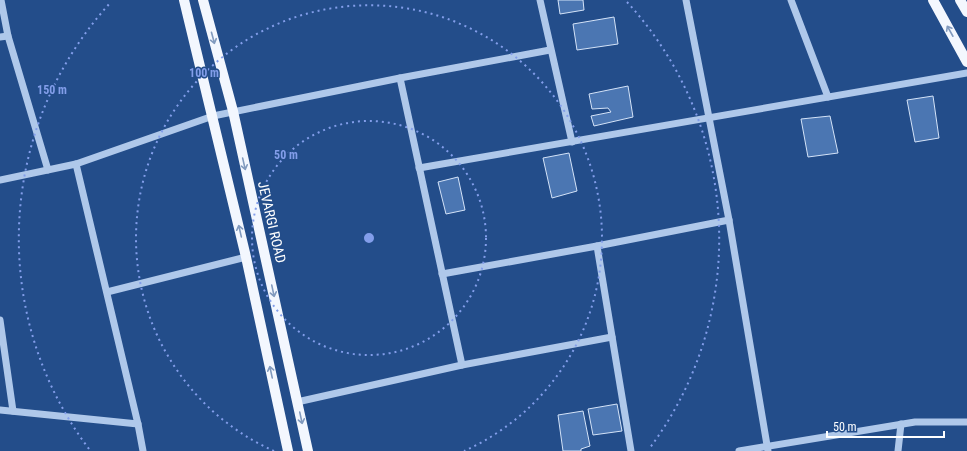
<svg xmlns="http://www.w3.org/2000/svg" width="967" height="451" font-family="'Roboto Condensed',sans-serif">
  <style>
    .building { fill: #4b76b2; stroke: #d4e3f8 }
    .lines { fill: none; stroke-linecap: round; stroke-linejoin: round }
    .minor { stroke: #afc8ea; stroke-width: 7 }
    .major { stroke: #f3f7fe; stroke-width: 10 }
    .oneway { stroke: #819abe }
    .ring { fill: none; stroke: #839eea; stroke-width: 2; stroke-dasharray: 2 4 }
    .labels { text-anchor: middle; stroke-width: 3; stroke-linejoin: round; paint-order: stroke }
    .street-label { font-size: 14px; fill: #fff; stroke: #234d8a }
    .centre { fill: #839eea; stroke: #234d8a; stroke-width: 2 }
    .ring-label { font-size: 12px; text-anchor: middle; font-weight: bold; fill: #839eea; stroke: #234d8a; stroke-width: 3; stroke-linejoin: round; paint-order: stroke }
  </style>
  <rect width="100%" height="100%" fill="#234d8a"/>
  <!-- building -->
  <g class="building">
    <path d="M558 0H583L584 10 560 14Z"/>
    <path d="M614 17 618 44 577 50 573 24Z"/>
    <path d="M628 86 633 117 594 126 591 116 611 112 608 108 592 109 589 94Z"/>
    <path d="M933 96 939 138 915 142 907 100Z"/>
    <path d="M830 116 838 153 808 157 801 119Z"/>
    <path d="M569 153 577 191 552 198 543 158Z"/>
    <path d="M458 177 465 210 446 214 438 182Z"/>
    <path d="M617 404 622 431 593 435 588 409Z"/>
    <path d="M583 411 590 446 581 449V451H563L558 415Z"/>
  </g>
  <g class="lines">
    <!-- minor -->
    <g class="minor">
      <path d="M1 0 8 36 48 170"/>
      <path d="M540 0 572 142"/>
      <path d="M686 0 729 220 768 451"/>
      <path d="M791 0 828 97"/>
      <path d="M0 37 8 36"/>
      <path d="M400 78 550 50"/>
      <path d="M76 164 138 424 143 451"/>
      <path d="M419 168 967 73"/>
      <path d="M0 180 76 164 213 116 400 78 462 365"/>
      <path d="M442 274 597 246"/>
      <path d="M107 292 246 257"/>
      <path d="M0 320 13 411"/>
      <path d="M297 402 462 365 612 337"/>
      <path d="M0 410 138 424"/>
      <path d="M631 451 597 246 729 220"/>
      <path d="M739 451 915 422H967"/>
      <path d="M898 451 901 424"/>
    </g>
    <!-- major -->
    <g class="major">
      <path d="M184 0 246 257 288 451"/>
      <path d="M203 0 233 111 308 451"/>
      <path d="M933 0 967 62"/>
      <path d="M960 0 967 12"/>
    </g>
  </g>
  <!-- one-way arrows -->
  <defs><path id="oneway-shaft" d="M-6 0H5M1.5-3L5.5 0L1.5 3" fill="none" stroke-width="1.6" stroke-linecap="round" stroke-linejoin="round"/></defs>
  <g class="oneway">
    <use href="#oneway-shaft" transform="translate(950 31) rotate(-119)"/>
    <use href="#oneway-shaft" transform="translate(213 38) rotate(75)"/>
    <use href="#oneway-shaft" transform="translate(244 164) rotate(77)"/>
    <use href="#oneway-shaft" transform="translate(240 231) rotate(-103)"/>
    <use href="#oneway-shaft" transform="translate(273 291) rotate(78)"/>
    <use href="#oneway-shaft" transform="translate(271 372) rotate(-102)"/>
    <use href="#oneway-shaft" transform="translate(301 418) rotate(78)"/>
  </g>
  <!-- distance rings -->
  <g class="ring">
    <circle cx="369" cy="238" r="117"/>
    <path d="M274 451A233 233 0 1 1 464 451"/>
    <path d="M89 449A350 350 0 0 1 111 2M627 2A350 350 0 0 1 649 449"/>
  </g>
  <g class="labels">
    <!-- street labels -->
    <g class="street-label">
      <text transform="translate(272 222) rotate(77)" y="5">JEVARGI ROAD</text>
    </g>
  </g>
  <circle cx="369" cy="238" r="6" class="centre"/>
  <g class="ring-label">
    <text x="204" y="77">100 m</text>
    <text x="52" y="94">150 m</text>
    <text x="286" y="159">50 m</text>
  </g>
  <!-- scale -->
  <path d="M827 431v6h117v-6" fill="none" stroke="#ffffff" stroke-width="2"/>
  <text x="833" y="431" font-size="12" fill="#ffffff" stroke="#234d8a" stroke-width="3" paint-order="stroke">50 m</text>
</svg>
